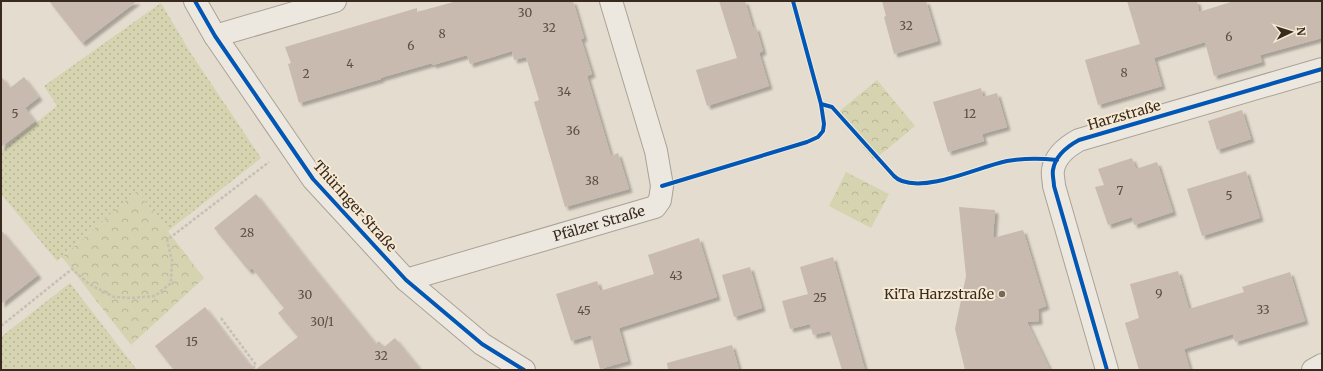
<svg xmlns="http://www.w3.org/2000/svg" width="1323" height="371" font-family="Merriweather,serif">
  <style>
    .grass { fill: url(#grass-dots) }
    .park { fill: url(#park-crowns) }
    .building { fill: #c8baaf; filter: url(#shadow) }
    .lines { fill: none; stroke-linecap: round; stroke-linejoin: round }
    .minor-casing { stroke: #aaa297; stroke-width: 24 }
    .path { stroke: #c5bfb6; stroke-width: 2.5; stroke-dasharray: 3 2; stroke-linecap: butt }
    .minor { stroke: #ece8e0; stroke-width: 22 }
    .cycleway-casing { stroke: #f6ead4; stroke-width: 6 }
    .cycleway { stroke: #0057b8; stroke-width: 4 }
    .poi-dot { fill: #75685c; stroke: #f6ead4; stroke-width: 1.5 }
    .labels { text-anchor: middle; stroke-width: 4; stroke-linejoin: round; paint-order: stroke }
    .number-label { font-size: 12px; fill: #5d4e43 }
    .street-label { font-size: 14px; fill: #392a1f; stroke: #f6ead4 }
    .poi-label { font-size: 14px; fill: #392a1f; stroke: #f6ead4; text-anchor: end }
  </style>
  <defs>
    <pattern id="grass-dots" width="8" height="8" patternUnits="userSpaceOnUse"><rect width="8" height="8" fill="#d5d3b0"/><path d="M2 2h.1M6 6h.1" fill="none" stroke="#b8b597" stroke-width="1.8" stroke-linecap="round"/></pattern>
    <pattern id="park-crowns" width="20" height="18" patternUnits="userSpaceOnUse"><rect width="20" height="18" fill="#d5d3b0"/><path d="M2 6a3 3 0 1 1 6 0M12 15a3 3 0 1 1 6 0" fill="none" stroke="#b8b597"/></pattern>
    <filter id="shadow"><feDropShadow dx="3.5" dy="3.5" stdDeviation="1" flood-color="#0004"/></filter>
  </defs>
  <rect width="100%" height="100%" fill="#e4dcce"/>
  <!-- grass -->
  <g class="grass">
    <path d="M161 3 190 52 261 158 168 231 137 191 57 261 1 194V151L57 106 44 86Z"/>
    <path d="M70 283 137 370H1V337Z"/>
  </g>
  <!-- park -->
  <g class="park">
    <path d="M877 80 915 126 874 160 836 114Z"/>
    <path d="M846 172 889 194 871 228 829 206Z"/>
    <path d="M137 191 204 278 131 345 62 257Z"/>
  </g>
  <!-- building -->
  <g class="building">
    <path d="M49 1H137L82 43Z"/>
    <path d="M457 1H573L584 38 581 39 592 74 587 76 611 156 618 153 629 189 565 207 534 102 539 100 526 57 514 60 512 51 470 64 467 55 433 65 432 63 380 78 381 79 299 103 288 64 291 63 285 47 417 8V12Z"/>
    <path d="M719 1H745L753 28 756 27 763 51 759 53 769 86 707 106 696 70 737 58Z"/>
    <path d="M882 1H926L938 41 894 54 884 17 886 16Z"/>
    <path d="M1127 1H1197L1199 12 1234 1H1322V38L1260 55 1262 62 1214 76 1205 42 1154 58 1162 86 1098 105 1085 60 1140 44Z"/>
    <path d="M1 76 10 88 24 77 39 97 25 108 35 121 1 147Z"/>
    <path d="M981 88 983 97 997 93 1007 127 982 134 984 141 948 152 933 102Z"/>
    <path d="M1242 110 1251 139 1217 150 1208 121Z"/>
    <path d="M1132 158 1136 169 1157 162 1173 212 1134 225 1132 217 1108 225 1095 187 1104 185 1098 169Z"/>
    <path d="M1246 171 1260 218 1202 236 1187 189Z"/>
    <path d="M256 194 305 257 376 344 379 341 384 347 395 338 421 370H255L298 337 278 313 284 308 252 268 249 271 214 228Z"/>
    <path d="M959 207 995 210 993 238 1023 230 1046 306 1038 309 1039 321 1027 322 1050 370H965L955 329 966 276Z"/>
    <path d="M1 230 38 275 1 304Z"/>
    <path d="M699 238 717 297 619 328 628 361 600 369 591 335 571 341 556 294 597 281 600 291 654 274 648 255Z"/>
    <path d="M833 257 865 370H842L830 331 813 335 810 324 790 329 782 301 808 294 800 267Z"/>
    <path d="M750 267 762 308 734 317 722 275Z"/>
    <path d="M1178 271 1189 309 1244 292 1242 287 1290 272 1305 321 1235 342 1233 334 1184 349 1190 370H1139L1125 323 1139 318 1130 284Z"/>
    <path d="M205 307 228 337 254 370H174L155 346Z"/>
    <path d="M732 345 739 370H668L667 363Z"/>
  </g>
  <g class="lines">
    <!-- minor casing -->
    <g class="minor-casing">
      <g id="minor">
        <path d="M195 1 215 36 313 179 406 280 482 344 524 370"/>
        <path d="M215 36 335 1"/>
        <path id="s1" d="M406 280 655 207 660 200 662 186 656 151 611 1"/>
        <path d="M1107 370 1054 186C1054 181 1052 175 1053 170 1055 156 1068 146 1079 140L1322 69"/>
        <path d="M1313 370 1322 365"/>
      </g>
    </g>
    <!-- path -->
    <g class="path">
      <path d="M221 318 256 365 251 370"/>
      <path d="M1 326 72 269 89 284 114 297 132 298 155 296 171 283 172 260 167 240 269 162"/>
    </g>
    <!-- minor -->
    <use href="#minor" class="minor"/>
    <!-- cycleway casing -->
    <g class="cycleway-casing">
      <g id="cycleway">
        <path d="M195 1 215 36 313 179 406 280 482 344 524 370"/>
        <path d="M821 104 832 107 894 176C896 178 899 180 902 181 930 191 978 167 1007 161 1024 158 1040 158 1057 160"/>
        <path d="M662 186 807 142 818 137 823 131 824 124 821 104 793 1"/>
        <path d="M1107 370 1054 186C1054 181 1052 175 1053 170 1055 156 1068 146 1079 140L1322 69"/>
      </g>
    </g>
    <!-- cycleway -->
    <use href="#cycleway" class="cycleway"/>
  </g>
  <!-- markers -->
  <circle class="poi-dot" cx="1002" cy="294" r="4"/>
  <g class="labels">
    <!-- number labels -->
    <g class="number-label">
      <text x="525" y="17">30</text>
      <text x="906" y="30">32</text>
      <text x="549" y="32">32</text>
      <text x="442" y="38">8</text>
      <text x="1229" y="41">6</text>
      <text x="411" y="50">6</text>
      <text x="350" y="68">4</text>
      <text x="1124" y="77">8</text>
      <text x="306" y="78">2</text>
      <text x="564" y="96">34</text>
      <text x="15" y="118">5</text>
      <text x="970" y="118">12</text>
      <text x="573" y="135">36</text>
      <text x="592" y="185">38</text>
      <text x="1120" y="195">7</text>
      <text x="1229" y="200">5</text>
      <text x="247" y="237">28</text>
      <text x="676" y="280">43</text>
      <text x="1159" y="298">9</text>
      <text x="305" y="299">30</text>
      <text x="820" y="302">25</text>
      <text x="1263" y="314">33</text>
      <text x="584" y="315">45</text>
      <text x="322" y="326">30/1</text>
      <text x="192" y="346">15</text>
      <text x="381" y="360">32</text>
    </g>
    <!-- street labels -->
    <g class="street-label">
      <text transform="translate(1124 115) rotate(-16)" y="5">Harzstraße</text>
      <text transform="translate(355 206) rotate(48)" y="5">Thüringer Straße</text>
      <text dy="5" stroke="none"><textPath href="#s1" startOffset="201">Pfälzer Straße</textPath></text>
    </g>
    <!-- poi labels -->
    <g class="poi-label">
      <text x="994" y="299">KiTa Harzstraße</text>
    </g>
  </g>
  <!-- border -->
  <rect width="1323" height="371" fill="none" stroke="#392a1f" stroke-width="4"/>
  <!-- north arrow -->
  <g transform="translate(1291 32) rotate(86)" stroke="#f6ead4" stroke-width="3" paint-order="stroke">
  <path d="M0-3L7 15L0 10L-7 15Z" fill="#392a1f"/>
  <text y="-6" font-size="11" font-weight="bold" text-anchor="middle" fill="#392a1f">N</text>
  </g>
</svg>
